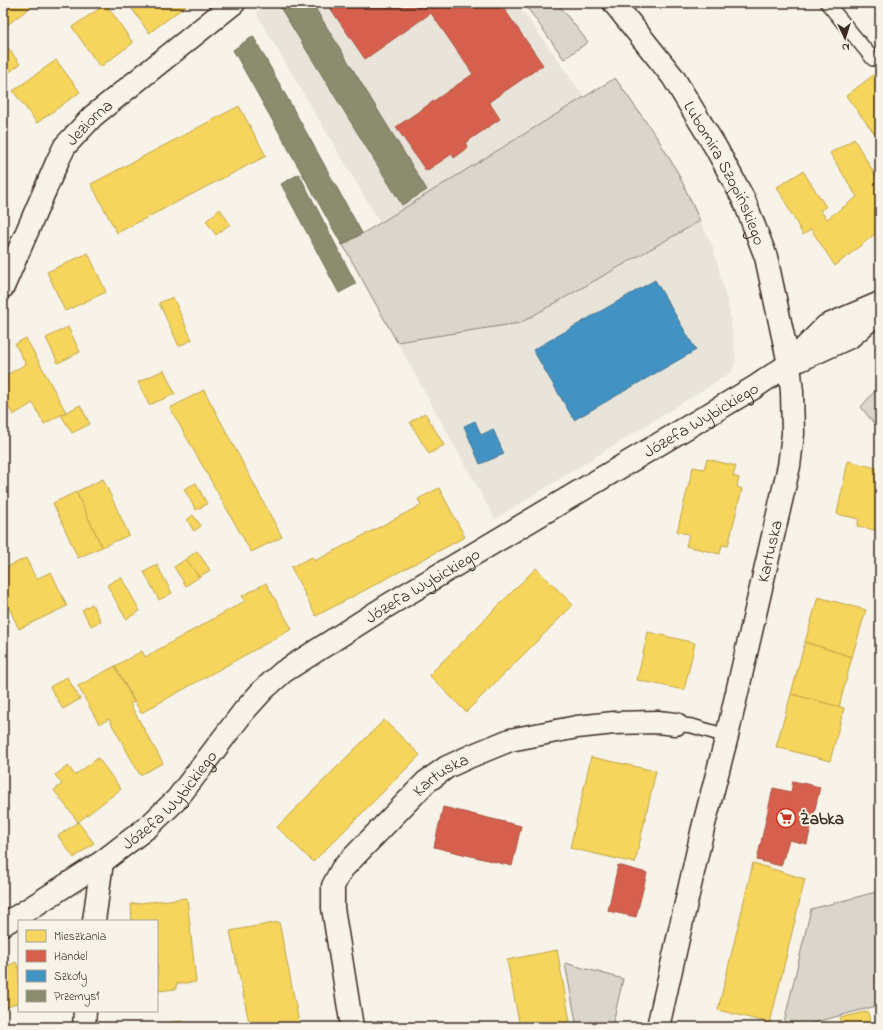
<svg xmlns="http://www.w3.org/2000/svg" width="883" height="1030" font-family="'Indie Flower',sans-serif">
  <style>
    .built { fill: #e9e4d9 }
    .green { fill: #dbd6cb; stroke: #8b8074 }
    .homes { fill: #f6d55c; stroke: #bea249 }
    .shops { fill: #d6604d; stroke: #a8503f }
    .schools { fill: #4393c3; stroke: #417492 }
    .industry { fill: #8c8c6e; stroke: #746f56 }
    .lines { fill: none; stroke-linecap: round; stroke-linejoin: round }
    .service-casing { stroke: #3b2a1e; stroke-width: 16 }
    .minor-casing { stroke: #3b2a1e; stroke-width: 25 }
    .tertiary-casing { stroke: #3b2a1e; stroke-width: 25 }
    .secondary-casing { stroke: #3b2a1e; stroke-width: 25 }
    .service { stroke: #f7f3e8; stroke-width: 13 }
    .minor { stroke: #f7f3e8; stroke-width: 22 }
    .tertiary { stroke: #f7f3e8; stroke-width: 22 }
    .secondary { stroke: #f7f3e8; stroke-width: 22 }
    .labels { text-anchor: middle; stroke-width: 4; stroke-linejoin: round; paint-order: stroke }
    .street-label { font-size: 17px; fill: #3b2a1e; stroke: #f7f3e8 }
    .poi-label { font-size: 17px; font-weight: bold; fill: #3b2a1e; stroke: #f7f3e8; text-anchor: start }
  </style>
  <rect width="100%" height="100%" fill="#f7f3e8"/>
  <filter id="ink" filterUnits="userSpaceOnUse"><feTurbulence type="fractalNoise" baseFrequency=".025" numOctaves="2"/><feDisplacementMap in="SourceGraphic" scale="8" xChannelSelector="R" yChannelSelector="G"/><feConvolveMatrix kernelMatrix="1 2 1 2 8 2 1 2 1" color-interpolation-filters="sRGB"/></filter>
  <g filter="url(#ink)">
    <!-- built -->
    <g class="built">
      <path d="M268 3H517L584 97 380 223 256 13Z"/>
      <path d="M700 221 713 247 729 309 736 358 732 372 495 519 397 342 520 323Z"/>
    </g>
    <!-- green -->
    <g class="green">
      <path d="M524 3H557L588 42 564 59Z"/>
      <path d="M615 78 658 139 678 173 700 221 520 323 397 342 343 245 380 223Z"/>
      <path d="M880 385V431L861 407Z"/>
      <path d="M880 891V1005L797 1027H783L811 909Z"/>
      <path d="M565 963 623 979 612 1027H577Z"/>
    </g>
    <!-- homes -->
    <g class="homes">
      <path d="M3 3H36L3 28Z"/>
      <path d="M128 3H186L187 5 149 33Z"/>
      <path d="M106 4 133 43 100 67 72 27Z"/>
      <path d="M3 41 20 64 3 77Z"/>
      <path d="M56 60 80 92 37 123 13 91Z"/>
      <path d="M880 70V136L878 138 846 96Z"/>
      <path d="M239 106 266 156 117 233 91 184Z"/>
      <path d="M854 139 880 183V230L835 266 811 229 803 235 777 187 803 171 826 207 820 210 827 219 857 197 830 153Z"/>
      <path d="M220 209 230 224 216 235 206 221Z"/>
      <path d="M88 253 106 292 65 311 47 272Z"/>
      <path d="M173 297 192 340 179 346 159 303Z"/>
      <path d="M68 327 80 352 58 363 46 338Z"/>
      <path d="M26 338 66 412 44 424 33 403 13 415 3 397V377L26 364 15 344Z"/>
      <path d="M164 370 175 394 149 405 138 382Z"/>
      <path d="M204 390 282 537 251 552 170 408Z"/>
      <path d="M80 405 90 424 72 433 61 415Z"/>
      <path d="M425 413 444 445 429 454 410 422Z"/>
      <path d="M707 459 736 466 733 476 739 478 737 487 742 489 728 546 722 545 720 554 686 546 689 534 677 532 693 467 704 469Z"/>
      <path d="M848 461 880 469 879 531 857 526 859 519 837 514Z"/>
      <path d="M103 479 129 535 102 547 76 492Z"/>
      <path d="M196 483 207 504 196 510 184 489Z"/>
      <path d="M439 488 465 537 316 616 291 567 312 557 315 561 421 505 418 499Z"/>
      <path d="M76 492 102 547 78 558 53 503Z"/>
      <path d="M193 515 201 526 194 531 187 520Z"/>
      <path d="M197 551 210 570 199 577 186 559Z"/>
      <path d="M26 558 36 579 51 572 67 606 19 629 3 596V569Z"/>
      <path d="M186 559 199 577 186 586 174 567Z"/>
      <path d="M157 565 172 593 159 600 144 572Z"/>
      <path d="M536 568 573 605 466 712 429 675Z"/>
      <path d="M121 577 140 611 126 619 107 585Z"/>
      <path d="M266 583 292 629 141 713 115 666 142 651 145 657 245 601 242 596Z"/>
      <path d="M818 597 866 610 852 657 805 642Z"/>
      <path d="M92 604 101 621 91 626 82 610Z"/>
      <path d="M648 632 695 643 684 690 637 680Z"/>
      <path d="M805 642 852 657 839 707 791 694Z"/>
      <path d="M115 666 134 702 130 704 163 763 140 775 109 719 99 724 78 686Z"/>
      <path d="M67 677 80 699 63 709 50 687Z"/>
      <path d="M791 694 844 708 830 761 776 747Z"/>
      <path d="M384 720 420 755 313 862 277 827Z"/>
      <path d="M591 757 656 771 635 863 570 848Z"/>
      <path d="M98 758 121 789 78 822 54 790 62 784 55 775 68 766 75 775Z"/>
      <path d="M78 822 94 843 74 858 58 836Z"/>
      <path d="M753 863 805 879 770 1023 718 1010Z"/>
      <path d="M187 898 196 982 176 984V989L158 991 157 921H132L131 904Z"/>
      <path d="M279 922 300 1027H250L230 931Z"/>
      <path d="M557 950 571 1027H520L507 960Z"/>
      <path d="M16 962 18 967 19 966V1008L17 1003 3 1009V968Z"/>
      <path d="M868 1011 871 1027H843L840 1018Z"/>
      <path d="M183 1021 184 1027H146V1025Z"/>
    </g>
    <!-- shops -->
    <g class="shops">
      <path d="M337 3H500L543 65 489 102 500 119 465 143 468 148 454 158 452 154 426 171 396 127 473 74 431 13 365 59 330 8Z"/>
      <path d="M793 781 820 787 807 844 789 840 781 866 757 860 773 788 791 792Z"/>
      <path d="M443 807 521 826 512 866 434 847Z"/>
      <path d="M618 865 647 873 636 917 608 911Z"/>
    </g>
    <!-- schools -->
    <g class="schools">
      <path d="M655 280 696 350 574 420 533 350Z"/>
      <path d="M475 421 481 435 493 429 504 454 480 464 464 426Z"/>
    </g>
    <!-- industry -->
    <g class="industry">
      <path d="M279 3H312L427 190 402 205 278 4Z"/>
      <path d="M253 36 362 233 342 245 233 50Z"/>
      <path d="M299 174 356 284 339 293 281 184Z"/>
    </g>
    <g class="lines">
      <!-- service casing -->
      <g class="service-casing">
        <g id="service">
          <path d="M827 3 873 59"/>
          <path d="M676 724 692 726 727 736"/>
        </g>
      </g>
      <!-- minor casing -->
      <g class="minor-casing">
        <g id="minor">
          <path id="s1" d="M3 287 58 160 65 146 93 116 234 3"/>
          <path d="M94 921 102 862"/>
          <path id="s2" d="M3 924 18 916 102 862 149 826 177 799 244 711 263 690 283 672 385 607 755 387 789 364"/>
          <path d="M84 1027 85 1011"/>
          <path id="s3" d="M352 1027 333 908V886L342 869 426 782 447 767 471 756 510 740 577 727 614 723 657 722 676 724"/>
        </g>
      </g>
      <!-- tertiary casing -->
      <g class="tertiary-casing">
        <g id="tertiary">
          <path d="M800 360 850 337 880 311"/>
          <path d="M789 364 826 326 880 303"/>
        </g>
      </g>
      <!-- secondary casing -->
      <g class="secondary-casing">
        <g id="secondary">
          <path id="s4" d="M614 3 673 77 716 148 744 200 766 257 789 364 792 392 793 434 789 466 727 736 703 828 658 1027"/>
        </g>
      </g>
      <!-- service -->
      <use href="#service" class="service"/>
      <!-- minor -->
      <use href="#minor" class="minor"/>
      <!-- tertiary -->
      <use href="#tertiary" class="tertiary"/>
      <!-- secondary -->
      <use href="#secondary" class="secondary"/>
    </g>
  </g>
  <!-- icons -->
  <defs>
    <g id="supermarket-ring" transform="scale(1)"><circle r="9.5" fill="#f7f3e8" stroke="#c8321e" stroke-width="1.5"/><path d="M-6-5.5h2.5l.6 2H6L4.5 2H-2.5L-4.4-4H-6ZM-1.5 3.2a1.3 1.3 0 1 0 .1 0ZM3 3.2a1.3 1.3 0 1 0 .1 0Z" fill="#c8321e"/></g>
  </defs>
  <g fill-rule="evenodd">
    <use href="#supermarket-ring" x="786" y="818"/>
  </g>
  <g class="labels">
    <!-- street labels -->
    <g class="street-label">
      <text dy="6" stroke="none"><textPath href="#s1" startOffset="188">Jeziorna</textPath></text>
      <text dy="6" stroke="none"><textPath href="#s4" startOffset="204">Lubomira Szopińskiego</textPath></text>
      <text dy="6" stroke="none"><textPath href="#s2" startOffset="869">Józefa Wybickiego</textPath></text>
      <text transform="translate(769 551) rotate(-77)" y="6">Kartuska</text>
      <text dy="6" stroke="none"><textPath href="#s2" startOffset="545">Józefa Wybickiego</textPath></text>
      <text dy="6" stroke="none"><textPath href="#s3" startOffset="299">Kartuska</textPath></text>
      <text dy="6" stroke="none"><textPath href="#s2" startOffset="209">Józefa Wybickiego</textPath></text>
    </g>
    <!-- poi labels -->
    <g class="poi-label">
      <text x="800" y="824">Żabka</text>
    </g>
  </g>
  <!-- margin -->
  <rect width="883" height="1030" fill="none" stroke="#f7f3e8" stroke-width="16"/>
  <rect x="8" y="8" width="867" height="1014" fill="none" stroke="#3b2a1e" stroke-width="1.5" filter="url(#ink)"/>
  <!-- legend -->
  <rect x="18" y="920" width="140" height="92" fill="#f7f3e8" stroke="#aca397"/>
  <rect x="26" y="930" width="20" height="12" fill="#f6d55c" stroke="#aca397"/>
  <text x="54" y="940" font-size="12" fill="#3b2a1e">Mieszkania</text>
  <rect x="26" y="950" width="20" height="12" fill="#d6604d" stroke="#aca397"/>
  <text x="54" y="960" font-size="12" fill="#3b2a1e">Handel</text>
  <rect x="26" y="970" width="20" height="12" fill="#4393c3" stroke="#aca397"/>
  <text x="54" y="980" font-size="12" fill="#3b2a1e">Szkoły</text>
  <rect x="26" y="990" width="20" height="12" fill="#8c8c6e" stroke="#aca397"/>
  <text x="54" y="1000" font-size="12" fill="#3b2a1e">Przemysł</text>
  <!-- north arrow -->
  <g transform="translate(845 38) rotate(176)" stroke="#f7f3e8" stroke-width="3" paint-order="stroke">
  <path d="M0-3L7 15L0 10L-7 15Z" fill="#3b2a1e"/>
  <text y="-6" font-size="11" font-weight="bold" text-anchor="middle" fill="#3b2a1e">N</text>
  </g>
</svg>
